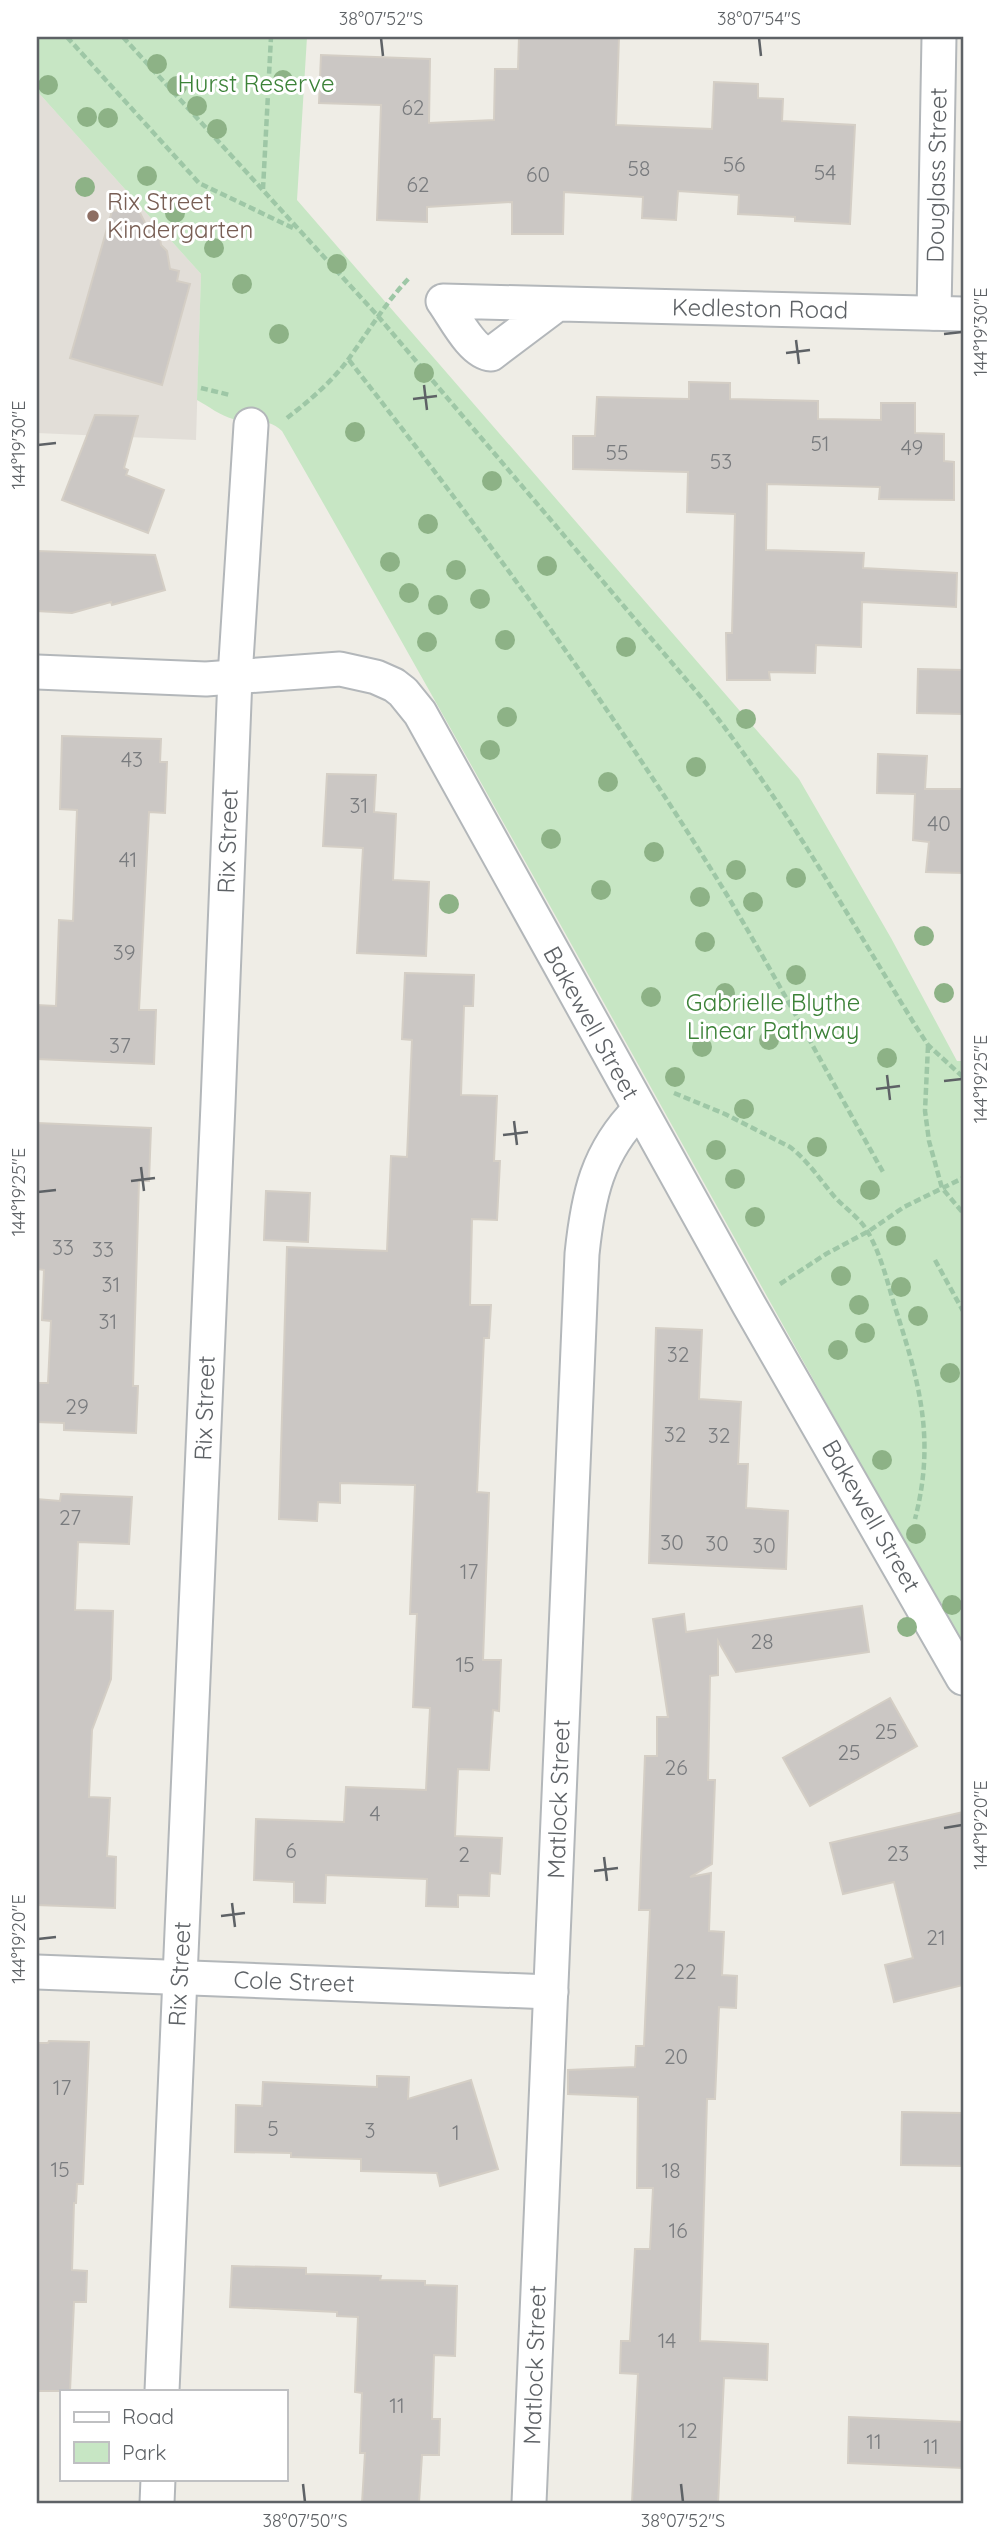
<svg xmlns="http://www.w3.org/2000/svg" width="1000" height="2540" font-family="Quicksand,sans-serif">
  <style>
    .education { fill: #e2ded8 }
    .green { fill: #c7e6c4 }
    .building { fill: #cbc7c4; stroke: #d4cec5; stroke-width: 2 }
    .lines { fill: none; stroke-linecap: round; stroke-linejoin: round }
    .minor-casing { stroke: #b3b7ba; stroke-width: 37 }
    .path { stroke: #9ec7a6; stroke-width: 4.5; stroke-dasharray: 7 3.5; stroke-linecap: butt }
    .minor { stroke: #fff; stroke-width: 33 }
    .tree { fill: #8db286 }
    .ticks { fill: none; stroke: #5e6266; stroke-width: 2.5 }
    .education-dot { fill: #8d6e63; stroke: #fff; stroke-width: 2.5 }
    .labels { text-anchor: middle; stroke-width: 6; stroke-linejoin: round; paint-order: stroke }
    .number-label { font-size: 21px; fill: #797b7e }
    .park-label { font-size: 24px; fill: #3c8238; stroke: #fff }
    .street-label { font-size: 24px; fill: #5e6266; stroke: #fff }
    .education-label { font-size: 24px; fill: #785e54; stroke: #fff; text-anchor: start }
    .neatline { fill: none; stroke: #5e6266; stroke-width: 2.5 }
    .ticks-label { font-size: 18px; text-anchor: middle; fill: #5e6266 }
  </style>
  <rect width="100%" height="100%" fill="#efede6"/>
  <!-- education -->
  <path class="education" d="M37 91 201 274 196 440 37 433Z"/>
  <!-- green -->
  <path class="green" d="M37 37H307L297 200 799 779 891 938 957 1061H963V1647C735 1242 513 834 282 431 268 417 251 423 233 419 221 416 208 406 197 400L201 274 37 91Z"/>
  <!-- building -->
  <g class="building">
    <path d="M519 37H619L616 125 712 129 714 82 758 84V98L783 99 782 121 855 125 850 224 795 221V217L738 214 739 195 678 191 676 220 642 218 643 197 564 192 563 234H512V202L427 207V222L377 220 381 105 319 103 321 55 430 59 429 123 494 120 495 69H518Z"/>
    <path d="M137 207 145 223 159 229 161 245 167 251 170 269 179 271 177 281 190 284 162 385 70 358 112 211Z"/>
    <path d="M689 382 730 383V399L818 401V419L881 420V403H915V433L944 434V461L954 462V500L879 499 880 487 767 484 766 550 864 553 863 568 957 573 956 607 862 602 861 647 816 645 815 673 769 672 770 680H727L726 633H732L735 514 687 512 688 472 573 469V436H595L597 397 689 399Z"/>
    <path d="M95 415 138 416 124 468 128 470 126 475 164 490 148 533 62 500Z"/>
    <path d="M37 551 155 555 165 590 112 605 111 602 72 613 37 611Z"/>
    <path d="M918 669 963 670V714L917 713Z"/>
    <path d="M62 736 161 739 160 762H167L165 813 149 812 139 1010H156L154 1064 37 1059V1005L56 1006 59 920 73 921 77 810 60 809Z"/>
    <path d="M878 754 927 756 925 789H963V873L926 872 929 842 913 840 915 794 877 793Z"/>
    <path d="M327 774 376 775 374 812 396 814 393 880 429 882 426 956 357 953 363 848 323 846Z"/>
    <path d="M405 973 474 975 473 1006H464L461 1095 497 1096 494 1161H500L497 1220 472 1219 470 1305H491L489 1338H484L477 1492 489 1493 483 1660H501L499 1711 493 1710 489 1770 458 1769 455 1836 502 1838 500 1874 490 1873 489 1896 458 1895V1907L426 1906 427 1879 326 1875 325 1903 294 1902V1882L254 1880 256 1819 344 1822 346 1787 426 1790 430 1708 413 1707 417 1614H410L415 1485 340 1483V1503L318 1502 317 1521 279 1519 287 1247 387 1251 391 1156 407 1157 412 1040 402 1039Z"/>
    <path d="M37 1123 151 1128 149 1181H139L133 1386H138L136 1433 64 1430V1423L37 1422V1383H48L51 1321 42 1320 44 1270 37 1269Z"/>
    <path d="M266 1191 310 1193 308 1242 264 1240Z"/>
    <path d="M656 1328 702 1330 699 1399 741 1402 738 1464H748L746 1508 788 1511 786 1569 649 1563Z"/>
    <path d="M61 1494 132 1497 129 1544 78 1542 75 1610 113 1611 111 1679 92 1730 89 1797 110 1798 107 1856 116 1857 115 1908 37 1905V1499L60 1501Z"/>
    <path d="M862 1606 869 1652 736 1672 718 1641V1675L710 1676 708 1780H715L712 1864 690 1877 711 1873 709 1931 724 1932 722 1975 737 1976 736 2008 719 2007 715 2099H707L700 2341 768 2344 767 2380 724 2378 718 2503H632L638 2374 620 2373 621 2341H630L635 2249H650L653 2188H637L638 2097 568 2094V2070L635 2067 636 2046H644L650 1910H639L645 1756H657V1717H668L653 1619 684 1614 686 1632Z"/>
    <path d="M890 1698 917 1746 810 1806 783 1758Z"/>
    <path d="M963 1812V1985L894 2002 885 1965 913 1958 894 1882 843 1894 830 1843Z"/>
    <path d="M49 2041 89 2042 83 2184H77L76 2203H74L72 2270 87 2271 86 2302H74L70 2391H37V2043H48Z"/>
    <path d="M377 2076 409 2077 408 2099 471 2080 498 2169 440 2186 437 2173 361 2171V2159L291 2157V2153L235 2152 236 2105 262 2106 263 2082 377 2087Z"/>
    <path d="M902 2112 963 2113V2166L901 2165Z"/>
    <path d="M232 2266 306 2268V2274L381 2276 380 2280 425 2281V2285L457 2286 455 2356 434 2355 432 2419H440L439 2455H422L419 2503H362L365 2453H360L362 2393 355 2392 358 2317 337 2316V2312L230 2307Z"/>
    <path d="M849 2417 963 2422V2468L848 2463Z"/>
  </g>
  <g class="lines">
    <!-- minor casing -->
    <g class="minor-casing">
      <g id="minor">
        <path d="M556 305 491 354C472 353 454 316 443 301L963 314"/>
        <path d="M934 313 939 37"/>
        <path d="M37 672 206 679 340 669 376 677 394 685 403 692 420 713 749 1305 963 1678"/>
        <path d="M37 1972 551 1992"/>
        <path d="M162 2391 218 1104 235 677 251 425"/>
        <path d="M157 2503 158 2479"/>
        <path d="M529 2503 582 1254C588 1196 597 1152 639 1110"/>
      </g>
    </g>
    <!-- path -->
    <g class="path">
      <path d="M67 37 199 183 295 229"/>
      <path d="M123 37 377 315 706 703C785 804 848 916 915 1025L928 1045 963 1077"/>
      <path d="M263 189 271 37"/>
      <path d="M349 360C483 532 613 709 727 895 781 986 831 1080 883 1172"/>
      <path d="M201 388 230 395"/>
      <path d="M287 418C309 401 334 380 350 357 370 329 386 302 410 277"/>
      <path d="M928 1046 925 1111 929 1141 942 1188 963 1213"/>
      <path d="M674 1093 725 1114 790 1147C807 1160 819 1178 833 1195 844 1208 861 1218 869 1234 881 1256 887 1280 894 1304 919 1381 936 1438 915 1519"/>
      <path d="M935 1260 963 1311"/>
      <path d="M780 1284 826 1254 869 1231 904 1207 963 1178"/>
    </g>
    <!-- minor -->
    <use href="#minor" class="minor"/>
  </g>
  <!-- trees -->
  <g class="tree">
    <circle cx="157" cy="64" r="10"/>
    <circle cx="283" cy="80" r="10"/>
    <circle cx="48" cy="85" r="10"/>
    <circle cx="177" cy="86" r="10"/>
    <circle cx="197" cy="106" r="10"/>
    <circle cx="87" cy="117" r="10"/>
    <circle cx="108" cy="118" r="10"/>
    <circle cx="217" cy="129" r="10"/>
    <circle cx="147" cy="176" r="10"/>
    <circle cx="85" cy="187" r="10"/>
    <circle cx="175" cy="213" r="10"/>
    <circle cx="214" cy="248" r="10"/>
    <circle cx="337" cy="264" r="10"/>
    <circle cx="242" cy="284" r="10"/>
    <circle cx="279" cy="334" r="10"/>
    <circle cx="424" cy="373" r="10"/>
    <circle cx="355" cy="432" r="10"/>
    <circle cx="492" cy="481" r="10"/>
    <circle cx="428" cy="524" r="10"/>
    <circle cx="390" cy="562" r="10"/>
    <circle cx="547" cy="566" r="10"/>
    <circle cx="456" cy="570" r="10"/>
    <circle cx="409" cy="593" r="10"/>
    <circle cx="480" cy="599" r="10"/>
    <circle cx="438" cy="605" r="10"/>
    <circle cx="505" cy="640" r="10"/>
    <circle cx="427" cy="642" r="10"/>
    <circle cx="626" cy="647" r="10"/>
    <circle cx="507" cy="717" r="10"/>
    <circle cx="746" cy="719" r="10"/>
    <circle cx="490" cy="750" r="10"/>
    <circle cx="696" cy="767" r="10"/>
    <circle cx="608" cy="782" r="10"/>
    <circle cx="551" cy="839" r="10"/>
    <circle cx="654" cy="852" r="10"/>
    <circle cx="736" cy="870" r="10"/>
    <circle cx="796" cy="878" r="10"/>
    <circle cx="601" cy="890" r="10"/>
    <circle cx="700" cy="897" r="10"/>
    <circle cx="753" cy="902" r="10"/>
    <circle cx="449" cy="904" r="10"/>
    <circle cx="924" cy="936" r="10"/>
    <circle cx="705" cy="942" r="10"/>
    <circle cx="796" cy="975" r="10"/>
    <circle cx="725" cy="993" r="10"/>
    <circle cx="944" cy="993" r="10"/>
    <circle cx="651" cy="997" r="10"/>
    <circle cx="769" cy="1040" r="10"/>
    <circle cx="702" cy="1047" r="10"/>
    <circle cx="887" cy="1058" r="10"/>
    <circle cx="675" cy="1077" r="10"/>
    <circle cx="744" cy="1109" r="10"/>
    <circle cx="817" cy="1147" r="10"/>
    <circle cx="716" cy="1150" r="10"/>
    <circle cx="735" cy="1179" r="10"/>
    <circle cx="870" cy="1190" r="10"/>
    <circle cx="755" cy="1217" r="10"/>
    <circle cx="896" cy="1236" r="10"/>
    <circle cx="841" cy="1276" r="10"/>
    <circle cx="901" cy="1287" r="10"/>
    <circle cx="859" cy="1305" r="10"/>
    <circle cx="918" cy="1316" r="10"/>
    <circle cx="865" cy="1333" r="10"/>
    <circle cx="838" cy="1350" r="10"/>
    <circle cx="950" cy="1373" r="10"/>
    <circle cx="882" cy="1460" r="10"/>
    <circle cx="916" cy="1534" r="10"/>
    <circle cx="952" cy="1605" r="10"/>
    <circle cx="907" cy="1627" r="10"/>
  </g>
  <!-- ticks -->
  <path class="ticks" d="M381 38 383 56M759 38 761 56M944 334 962 332M796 340 799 364M786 353 810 350M424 385 427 410M413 399 437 396M38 445 56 443M887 1075 890 1100M944 1081 962 1079M876 1089 900 1086M514 1121 517 1145M503 1135 528 1132M141 1167 144 1191M131 1181 155 1178M38 1192 56 1190M944 1828 962 1825M604 1857 607 1881M594 1871 618 1868M232 1903 235 1927M221 1916 245 1913M38 1939 56 1937M303 2484 305 2502M681 2484 683 2502"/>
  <!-- markers -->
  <circle class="education-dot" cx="93" cy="216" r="7"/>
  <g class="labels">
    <!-- number labels -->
    <g class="number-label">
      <text x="413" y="115">62</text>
      <text x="734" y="172">56</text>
      <text x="639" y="176">58</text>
      <text x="825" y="180">54</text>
      <text x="538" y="182">60</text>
      <text x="418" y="192">62</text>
      <text x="820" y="451">51</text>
      <text x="912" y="455">49</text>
      <text x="617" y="460">55</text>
      <text x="721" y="469">53</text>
      <text x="132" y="767">43</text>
      <text x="359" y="813">31</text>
      <text x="939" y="831">40</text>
      <text x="128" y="867">41</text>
      <text x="124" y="960">39</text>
      <text x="120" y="1053">37</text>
      <text x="63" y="1255">33</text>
      <text x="103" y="1257">33</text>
      <text x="111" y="1292">31</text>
      <text x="108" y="1329">31</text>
      <text x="678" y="1362">32</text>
      <text x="77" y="1414">29</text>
      <text x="675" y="1442">32</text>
      <text x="719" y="1443">32</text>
      <text x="70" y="1525">27</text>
      <text x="672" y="1550">30</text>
      <text x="717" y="1551">30</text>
      <text x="764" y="1553">30</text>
      <text x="469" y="1579">17</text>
      <text x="762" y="1649">28</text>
      <text x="465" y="1672">15</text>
      <text x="886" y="1739">25</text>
      <text x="849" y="1760">25</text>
      <text x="676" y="1775">26</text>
      <text x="375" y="1821">4</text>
      <text x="291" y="1858">6</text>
      <text x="898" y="1861">23</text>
      <text x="464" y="1862">2</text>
      <text x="936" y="1945">21</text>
      <text x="685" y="1979">22</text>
      <text x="676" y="2064">20</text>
      <text x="62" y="2095">17</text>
      <text x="273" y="2136">5</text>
      <text x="370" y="2138">3</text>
      <text x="456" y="2140">1</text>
      <text x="60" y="2177">15</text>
      <text x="671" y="2178">18</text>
      <text x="678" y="2238">16</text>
      <text x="667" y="2348">14</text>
      <text x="397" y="2413">11</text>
      <text x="688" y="2438">12</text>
      <text x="874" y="2449">11</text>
      <text x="931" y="2454">11</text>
    </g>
    <!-- park labels -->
    <g class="park-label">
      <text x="256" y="92">Hurst Reserve</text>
      <text x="773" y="1011">Gabrielle Blythe<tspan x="773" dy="28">Linear Pathway</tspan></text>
    </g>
    <!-- street labels -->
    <g class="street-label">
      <text transform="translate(937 175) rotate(-89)" y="8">Douglass Street</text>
      <text transform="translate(760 309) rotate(1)" y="8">Kedleston Road</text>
      <text transform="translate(228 841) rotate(-88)" y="8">Rix Street</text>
      <text transform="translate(591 1023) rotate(61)" y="8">Bakewell Street</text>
      <text transform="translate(205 1408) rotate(-88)" y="8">Rix Street</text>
      <text transform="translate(871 1516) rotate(60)" y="8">Bakewell Street</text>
      <text transform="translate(559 1799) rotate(-88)" y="8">Matlock Street</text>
      <text transform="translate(180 1974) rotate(-87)" y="8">Rix Street</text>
      <text transform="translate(294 1982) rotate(2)" y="8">Cole Street</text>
      <text transform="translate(535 2365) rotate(-88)" y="8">Matlock Street</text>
    </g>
    <!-- education labels -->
    <g class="education-label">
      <text x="107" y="210">Rix Street<tspan x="107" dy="28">Kindergarten</tspan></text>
    </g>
  </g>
  <!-- border -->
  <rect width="1000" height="2540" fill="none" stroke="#ffffff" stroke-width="77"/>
  <!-- legend -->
  <rect x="60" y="2390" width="228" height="91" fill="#ffffff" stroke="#bfc0c2" stroke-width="2"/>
  <rect x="74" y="2412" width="35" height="10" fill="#ffffff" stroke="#bfc0c2" stroke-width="2"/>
  <text x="122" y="2424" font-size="21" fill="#5e6266">Road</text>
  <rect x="74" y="2442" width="35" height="21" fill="#c7e6c4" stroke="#bfc0c2" stroke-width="2"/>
  <text x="122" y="2460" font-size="21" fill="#5e6266">Park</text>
  <rect x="38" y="38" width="924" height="2464" class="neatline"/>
  <g class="ticks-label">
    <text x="381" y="25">38°07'52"S</text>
    <text x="759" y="25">38°07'54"S</text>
    <text transform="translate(981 332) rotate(-90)" y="6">144°19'30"E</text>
    <text transform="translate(19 445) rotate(-90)" y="6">144°19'30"E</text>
    <text transform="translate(981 1079) rotate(-90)" y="6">144°19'25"E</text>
    <text transform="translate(19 1192) rotate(-90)" y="6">144°19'25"E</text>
    <text transform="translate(981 1825) rotate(-90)" y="6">144°19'20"E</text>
    <text transform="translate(19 1939) rotate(-90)" y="6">144°19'20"E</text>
    <text x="305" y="2527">38°07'50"S</text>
    <text x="683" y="2527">38°07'52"S</text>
  </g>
</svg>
